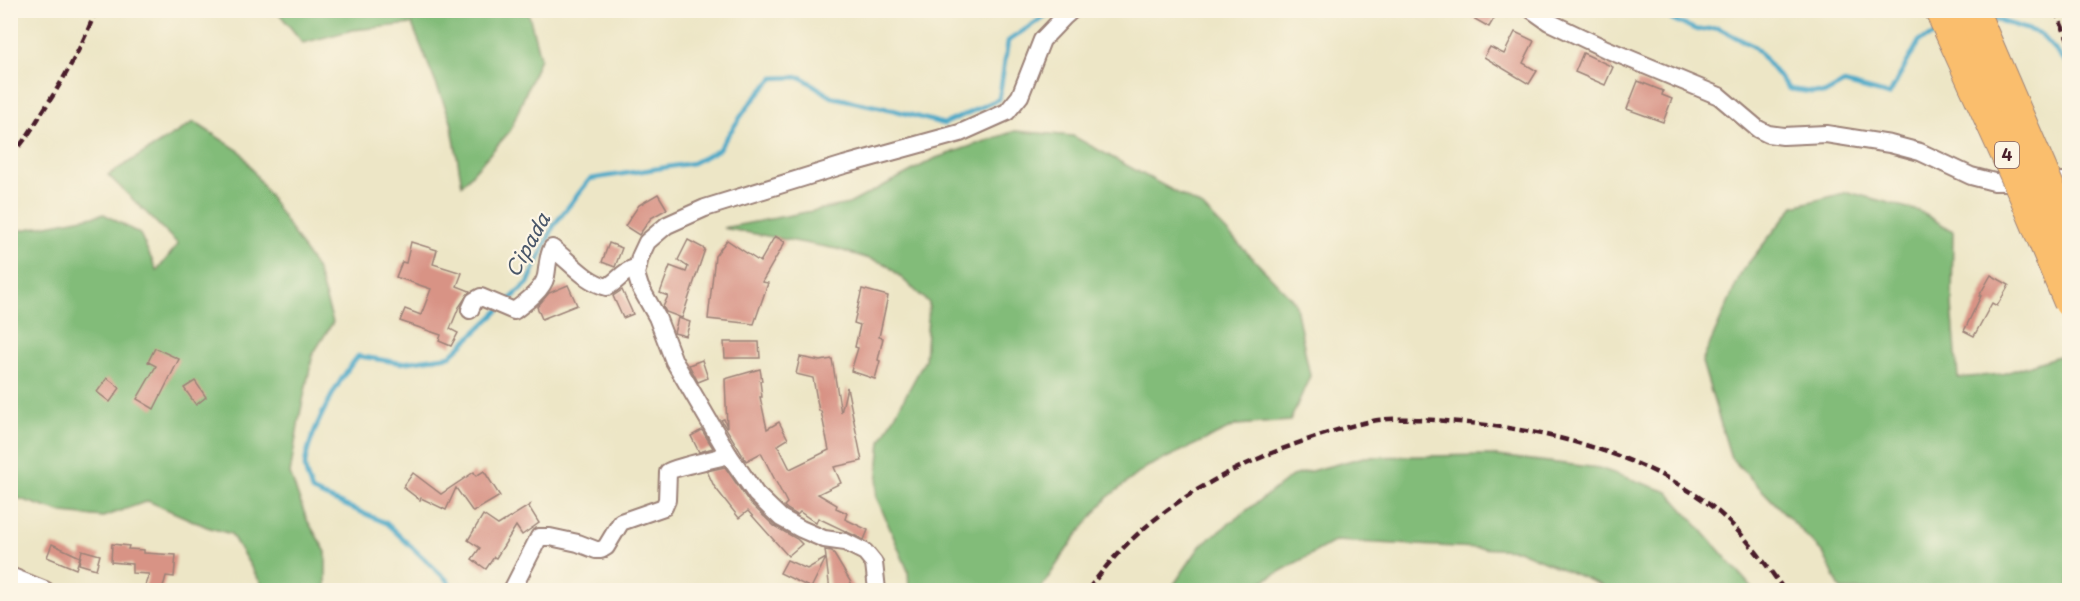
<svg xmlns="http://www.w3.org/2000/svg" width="2080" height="601" font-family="'Playpen Sans',sans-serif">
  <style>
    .forest { fill: #82bc79; stroke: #666e52; stroke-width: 1.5 }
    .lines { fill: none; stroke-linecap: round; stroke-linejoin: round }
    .stream { stroke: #48a8c7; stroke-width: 4.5 }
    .building { fill: #d89385 }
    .street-casing { stroke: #9c8278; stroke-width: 20 }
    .street { stroke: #fff; stroke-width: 16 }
    .rail { stroke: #4a1f2b; stroke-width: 4.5; stroke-dasharray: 9 4.5; stroke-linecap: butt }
    .highway-bridge-casing { stroke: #9c8278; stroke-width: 34; stroke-linecap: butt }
    .highway-bridge { stroke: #fabe6d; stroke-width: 32 }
    .labels { text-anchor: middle; stroke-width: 4.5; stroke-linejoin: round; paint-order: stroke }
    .shield { fill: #fcf5e5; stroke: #7f5f63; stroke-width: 1.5 }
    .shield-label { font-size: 16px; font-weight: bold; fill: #4a1f2b }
    .water-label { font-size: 20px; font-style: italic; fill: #495669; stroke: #fcf5e5 }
  </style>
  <rect width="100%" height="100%" fill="#fcf5e5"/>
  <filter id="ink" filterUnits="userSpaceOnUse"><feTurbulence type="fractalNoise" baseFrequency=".0167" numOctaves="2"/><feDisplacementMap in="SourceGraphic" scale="12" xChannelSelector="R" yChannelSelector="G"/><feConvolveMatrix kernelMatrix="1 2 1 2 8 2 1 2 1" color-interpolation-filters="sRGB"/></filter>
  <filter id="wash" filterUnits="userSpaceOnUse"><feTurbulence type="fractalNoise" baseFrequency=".008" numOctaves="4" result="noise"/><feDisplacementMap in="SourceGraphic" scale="24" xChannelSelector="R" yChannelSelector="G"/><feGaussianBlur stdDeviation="1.35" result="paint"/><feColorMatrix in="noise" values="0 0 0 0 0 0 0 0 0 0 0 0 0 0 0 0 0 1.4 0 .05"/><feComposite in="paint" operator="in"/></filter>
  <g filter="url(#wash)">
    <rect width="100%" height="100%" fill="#ede6c6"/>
    <!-- forest -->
    <g class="forest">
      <path d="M277 11H528L540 58 510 131 462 185 451 121 412 24 353 30 303 43Z"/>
      <path d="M194 122 241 152 317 270 333 322 313 354 299 419 290 474 307 520 326 552V590H293L291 588 262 585 231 534 207 527 148 501 103 517 63 513 11 496V232L104 214 140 234 157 271 178 244 108 175Z"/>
      <path d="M1015 131 1073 136 1203 207 1295 302 1310 376 1290 421 1237 425 1147 467 1107 498 1073 540 1040 590H909L908 571 876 496 881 441 925 360 929 303 886 264 837 249 723 228 849 204 936 158Z"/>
      <path d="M1848 192 1919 211 1953 231 1952 305 1958 378 2002 374 2065 354 2070 369 2069 590H1841L1823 553 1731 458 1702 362 1742 271 1794 206Z"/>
      <path d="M1489 455 1599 468 1668 492 1754 590H1612L1518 550 1335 541 1247 590H1170L1201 545 1292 476 1364 457Z"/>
    </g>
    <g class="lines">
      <!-- stream -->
      <g class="stream">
        <path d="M1666 10 1672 20 1698 30 1718 28 1755 47 1789 89 1824 94 1844 83 1889 95 1919 41 1940 33"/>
        <path d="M1988 17 2039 33 2070 66"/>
        <path d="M505 304 528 283 554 225 590 179 693 163 718 150 748 106 773 78 801 77 832 97 893 110 944 124 999 99 1008 41 1054 10"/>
        <path d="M453 590 448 581 386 523 312 491C310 483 304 472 305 464 309 433 338 380 358 356L401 363 450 356 499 310"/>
      </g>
    </g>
    <g id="blocks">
      <!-- building -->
      <g class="building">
        <path d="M1459 10H1489L1496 15 1489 27Z"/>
        <path d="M1515 32 1534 41 1523 63 1537 71 1529 84 1484 57 1490 47 1504 54Z"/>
        <path d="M1583 53 1613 67 1605 85 1575 72Z"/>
        <path d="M1638 81 1663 91 1662 95 1672 99 1663 122 1627 109Z"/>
        <path d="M658 194 667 209 651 218 639 235 625 226 639 205Z"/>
        <path d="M775 236 785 242 762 282 768 283 754 324 708 319 715 256 727 240 760 262Z"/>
        <path d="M688 240 705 249 682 318 666 312 663 307 668 296 660 293 670 266 686 272 688 267 678 260Z"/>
        <path d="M411 242 437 250 433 264 462 273 457 286 470 291 459 307 450 329 458 333 451 346 439 341 441 335 400 321 405 309 421 315 431 289 396 277 402 262 406 263Z"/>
        <path d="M609 243 622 248 615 267 602 262Z"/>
        <path d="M1991 275 2009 285 1997 306 1992 303 1974 336 1964 331 1981 296H1979Z"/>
        <path d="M568 285 577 305 542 319 537 307 549 293Z"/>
        <path d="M862 289 888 296 879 337 883 338 878 360 880 361 875 379 851 371 858 348 855 347 860 325 854 323Z"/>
        <path d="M622 290 633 314 623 318 613 296Z"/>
        <path d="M678 318 690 322 686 336 674 333Z"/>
        <path d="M724 342H759L760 358H725Z"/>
        <path d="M155 348 179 359 154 409 137 399 156 366 148 362Z"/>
        <path d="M800 357 820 361 832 359 841 413 847 387 862 461 834 467 841 483 818 494 837 505 836 508 847 513 845 519 868 530 864 540 818 518 816 523 800 512 797 515 787 509 784 506 787 503 761 453 746 461 721 420 724 419 727 427 725 379 760 369 762 381H760L762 397H760L767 429 779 422 788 439 778 445 790 469 829 450 821 411H819L813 378 796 374Z"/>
        <path d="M702 360 708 378 698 382 689 365Z"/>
        <path d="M107 378 120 388 110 402 97 392Z"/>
        <path d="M195 381 206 397 196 405 184 388Z"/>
        <path d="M702 430 713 448 699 452 691 436Z"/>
        <path d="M725 467 749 502 774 526 797 539 802 544 788 556 748 511 739 518 714 486 707 471Z"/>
        <path d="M484 471 500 496 473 512 456 488 446 510 421 498 420 500 403 487 413 473 441 494 474 472 476 476Z"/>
        <path d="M530 505 529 507 539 523 522 535 516 526 496 558 494 557 486 569 472 559 480 548 468 540 483 515 498 525Z"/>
        <path d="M52 544 80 557 76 569 47 557Z"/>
        <path d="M112 544 129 546 128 549 144 550V553L176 555 174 577 166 576 162 591H143L149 574 132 573V564L111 562Z"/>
        <path d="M82 550 100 555 96 569 79 564Z"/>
        <path d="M825 550 832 551 856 591H830L826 558 811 588 780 573 787 560 807 569 826 558Z"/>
      </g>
    </g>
  </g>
  <g filter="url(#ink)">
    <use href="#blocks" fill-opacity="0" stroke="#9c8278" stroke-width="1.5"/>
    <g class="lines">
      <!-- street casing -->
      <g class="street-casing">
        <g id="street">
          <path d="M1532 10 1549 22 1606 49 1719 96 1758 129 1768 134 1783 136 1826 134 1890 144 1920 152 1971 176 1994 182 2070 181"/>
          <path d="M470 310 474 301 481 297 514 311C525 303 543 290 546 276 548 265 547 259 552 248 571 262 584 281 607 287 620 280 622 271 638 267"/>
          <path d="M10 576 45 590"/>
          <path d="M512 590 539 537H550L578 543 596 550H601L606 547 621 522 664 507 667 500 668 472C672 468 719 458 729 455"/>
          <path d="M877 590 874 563 865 552 845 542 824 539 801 529 781 518 756 494 729 455 674 361 657 317 640 287 636 274 640 257 647 242 667 225 705 208 844 165 960 133 1007 112 1020 96 1042 40 1064 17 1072 10"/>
        </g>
      </g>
      <!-- street -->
      <use href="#street" class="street"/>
      <!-- rail -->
      <g class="rail">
        <path d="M2055 10 2070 44"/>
        <path d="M2067 10 2070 16"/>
        <path d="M10 156C23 144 32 129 41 114 63 81 82 47 96 10"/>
        <path d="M1088 590C1142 514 1218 471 1304 441 1328 433 1353 424 1378 420 1404 417 1433 420 1459 422 1546 430 1634 451 1706 502 1737 525 1763 559 1784 590"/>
      </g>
      <!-- highway-bridge casing -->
      <g class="highway-bridge-casing">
        <g id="highway-bridge">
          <path d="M1941 10 2023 190 2070 302"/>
          <path d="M1972 10 2070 238"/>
        </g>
      </g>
      <!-- highway-bridge -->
      <use href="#highway-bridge" class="highway-bridge"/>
    </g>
  </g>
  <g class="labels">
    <!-- shield labels -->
    <rect class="shield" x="1995" y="142" width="24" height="26" rx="4.5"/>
    <g class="shield-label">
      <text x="2007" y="161">4</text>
    </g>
    <!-- water labels -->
    <g class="water-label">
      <text transform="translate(528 245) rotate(-61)" y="7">Cipada</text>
    </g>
  </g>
  <!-- margin -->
  <rect width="2080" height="601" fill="none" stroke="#fcf5e5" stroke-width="36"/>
</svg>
